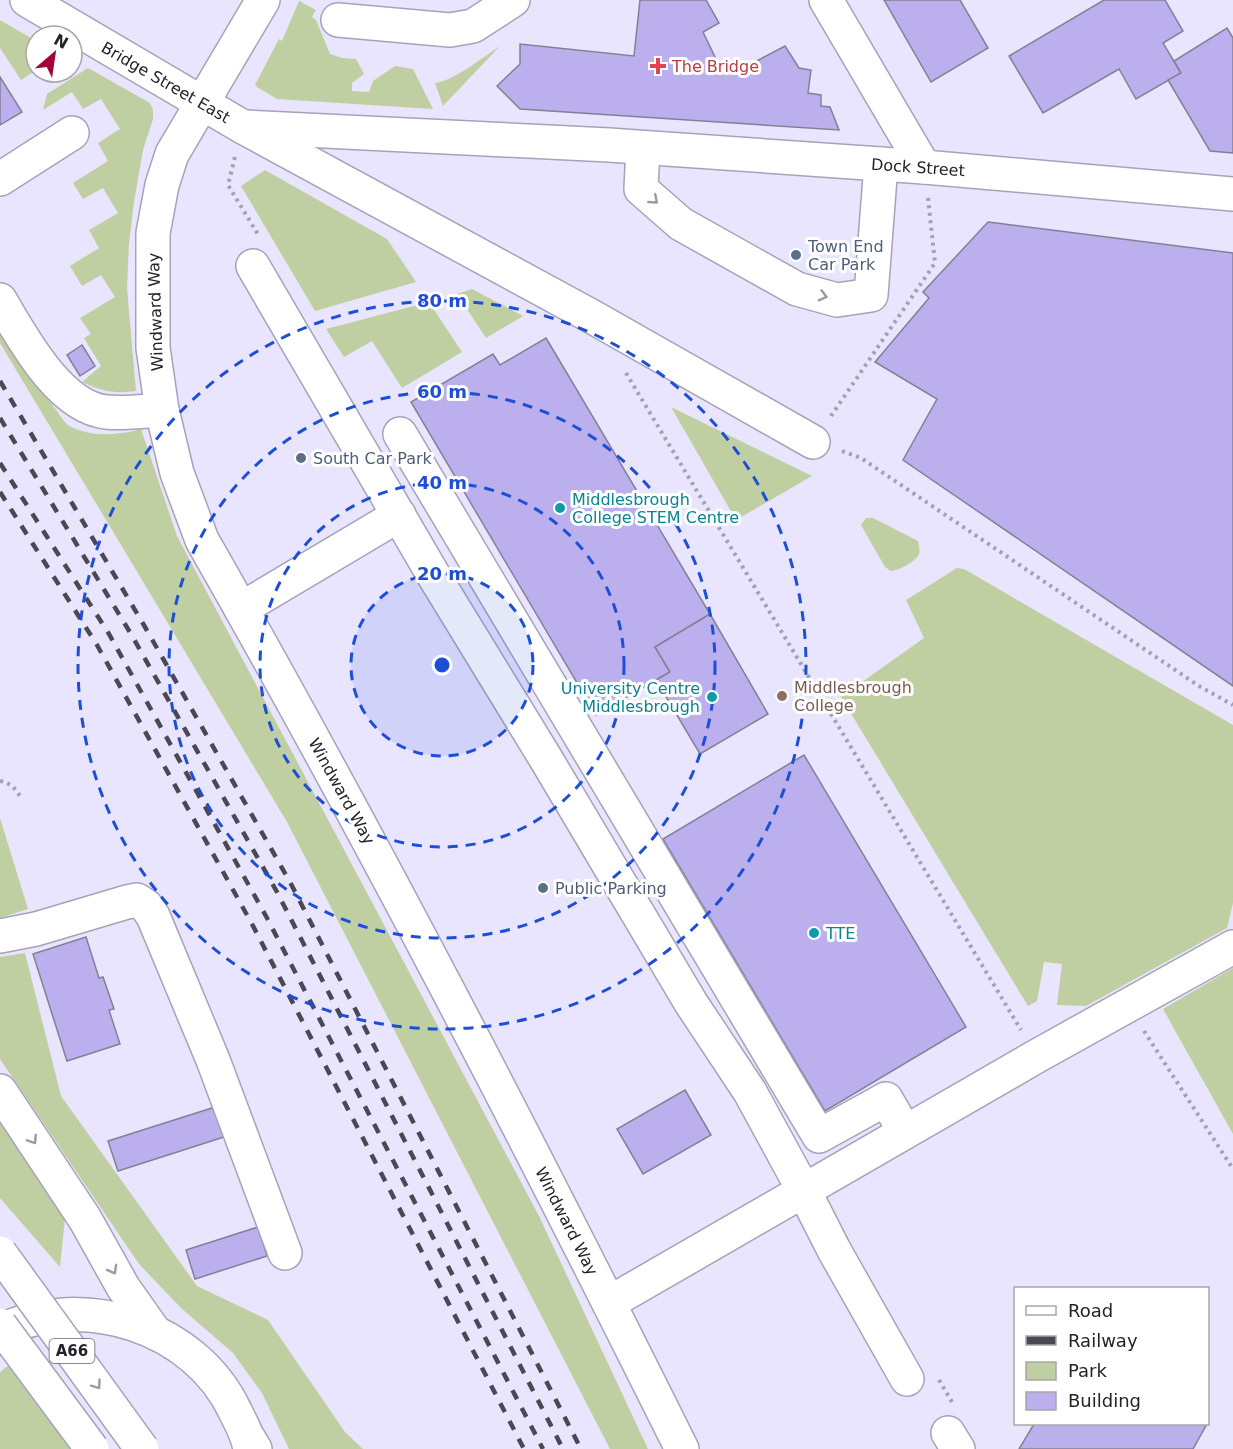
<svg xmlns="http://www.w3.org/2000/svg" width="1233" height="1449" font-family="'DejaVu Sans',sans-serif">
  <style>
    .green { fill: #bfcfa1 }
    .building { fill: #bcafee; stroke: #838096; stroke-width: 1.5 }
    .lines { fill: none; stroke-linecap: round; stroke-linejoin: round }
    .minor-casing { stroke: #a6a2b9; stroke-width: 36 }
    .highway-casing { stroke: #a6a2b9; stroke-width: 36 }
    .path { stroke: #a3a0b4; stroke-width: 4; stroke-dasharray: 3 4.5; stroke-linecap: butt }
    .minor { stroke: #fff; stroke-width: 33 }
    .highway { stroke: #fff; stroke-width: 33 }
    .rail { stroke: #4a4854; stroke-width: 4.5; stroke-dasharray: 10 10; stroke-linecap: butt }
    .highway-bridge-casing { stroke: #a6a2b9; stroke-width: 36; stroke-linecap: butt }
    .highway-bridge { stroke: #fff; stroke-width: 33 }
    .oneway { stroke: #9c9ca0 }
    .ring { fill: none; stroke: #1d4ed8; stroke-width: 3; stroke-dasharray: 10 8 }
    .health-dot { fill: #e0444e; stroke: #fff; stroke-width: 2 }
    .service-dot { fill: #5c6f8a; stroke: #fff; stroke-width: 2 }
    .culture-dot { fill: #0f9aa8; stroke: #fff; stroke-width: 2 }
    .education-dot { fill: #8d6e63; stroke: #fff; stroke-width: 2 }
    .labels { text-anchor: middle; stroke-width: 6; stroke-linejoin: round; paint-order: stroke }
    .shield { fill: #fff; stroke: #66656b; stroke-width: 1.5 }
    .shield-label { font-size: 15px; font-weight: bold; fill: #24232c }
    .health-label { font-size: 16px; fill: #be3a42; stroke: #fff; text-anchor: start }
    .street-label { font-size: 16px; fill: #24232c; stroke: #fff }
    .service-label { font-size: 16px; fill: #4e5e75; stroke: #fff; text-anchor: start }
    .culture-label { font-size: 16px; fill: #0d838f; stroke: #fff; text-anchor: start }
    .education-label { font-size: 16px; fill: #785e54; stroke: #fff; text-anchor: start }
    .centre { fill: #1d4ed8; stroke: #fff; stroke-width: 3 }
    .ring-label { font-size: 18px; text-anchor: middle; font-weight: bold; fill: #1d4ed8; stroke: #fff; stroke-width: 6; stroke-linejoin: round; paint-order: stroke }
  </style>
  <rect width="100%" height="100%" fill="#e9e5fe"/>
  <!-- green -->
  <g class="green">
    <path d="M299 1 316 10 312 17 316 20 330 54 342 58 356 59 364 74 352 83V91L369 92 373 81 395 66 413 69 433 109 277 99 257 87 255 85 279 39 282 41Z"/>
    <path d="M0 20 31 38 33 72 21 80 0 48Z"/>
    <path d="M500 46 443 106 435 83C454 81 483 57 500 46Z"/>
    <path d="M88 68 150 103 153 110V119L143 150 134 202 129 243 127 288 136 391C114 394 101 391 82 382L101 366 84 338 91 334 80 318 115 297 101 275 82 286 70 266 99 248 89 230 118 213 103 188 83 199 73 183 108 161 98 143 120 129 101 99 83 109 72 92 43 110 47 94Z"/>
    <path d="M265 170 387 239 416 282 315 311 241 186Z"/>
    <path d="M472 289 523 316 486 338 457 294Z"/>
    <path d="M429 302 462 352 402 388 372 341 344 357 326 329Z"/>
    <path d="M0 326C17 354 35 380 54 407 58 412 63 421 68 425 88 438 120 435 141 429L177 536 539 1216 648 1449H610L287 822 0 343Z"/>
    <path d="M671 407 812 476 736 520Z"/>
    <path d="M866 518H873L918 541C919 546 921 552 918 556 913 563 899 570 891 571L885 567 861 525Z"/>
    <path d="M957 568 964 569 1233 725V903L1227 928 1086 1006 1057 1005 1062 964 1044 962 1037 1001 1028 1006 841 697 924 638 906 600Z"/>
    <path d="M0 818 28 909 0 918Z"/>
    <path d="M25 953 61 1096 197 1286 268 1320 345 1432 363 1449H289L262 1393 233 1353 181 1308 139 1264 0 1059V957Z"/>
    <path d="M1233 968V1134L1163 1009Z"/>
    <path d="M0 1106 65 1218 60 1267 0 1198Z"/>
    <path d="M9 1365 70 1449H0V1372Z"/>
  </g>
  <!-- building -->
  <g class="building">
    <path d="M640 0H706L719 23 703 32 717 61 751 64 785 46 799 68 811 70 808 93 821 95V106L830 107 839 130 520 109 497 86 520 64V44L634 56Z"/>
    <path d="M884 0H960L988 48 931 82Z"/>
    <path d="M1104 0H1165L1183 31 1163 43 1181 73 1136 99 1119 69 1043 113 1009 56Z"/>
    <path d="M1227 28 1233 38V153L1210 151 1168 80 1181 73 1174 61Z"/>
    <path d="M0 77 22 112 0 125Z"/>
    <path d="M988 222 1233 253V686L903 460 937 399 875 362 929 298 923 292Z"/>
    <path d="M546 338 710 614 655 647 670 672 596 715 411 402 493 354 500 365Z"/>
    <path d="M82 345 95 366 80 376 67 355Z"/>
    <path d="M710 614 768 714 700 754 656 680 670 672 655 647Z"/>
    <path d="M804 755 966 1027 825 1111 663 839Z"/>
    <path d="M86 937 99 978 103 977 114 1009 109 1010 120 1044 67 1061 33 954Z"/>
    <path d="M685 1090 711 1135 643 1174 617 1129Z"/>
    <path d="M215 1107 224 1137 118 1171 108 1141Z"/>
    <path d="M258 1227 267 1256 195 1279 186 1250Z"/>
    <path d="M1034 1424H1207L1193 1449H1019Z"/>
  </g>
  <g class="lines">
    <!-- minor casing -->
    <g class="minor-casing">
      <g id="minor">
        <path d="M27 0 243 127 591 316 813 442"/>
        <path d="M263 0 172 154 162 185 153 233V348L162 410 177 473 202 540C372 838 529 1142 682 1449"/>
        <path d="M826 0 924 167"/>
        <path d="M338 20 450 30 473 26 513 0"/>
        <path d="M243 127 609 145 924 167 1233 194"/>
        <path d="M643 148 641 189 681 224 797 289 837 300 871 295 881 164"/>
        <path d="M0 179 72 133"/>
        <path d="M253 266 434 576 546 759 691 1003 750 1092 804 1191 834 1250 907 1379"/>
        <path d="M0 300C22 337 59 407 106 412 124 414 144 411 162 410"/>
        <path d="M400 434 819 1136 886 1099 905 1132"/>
        <path d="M241 609 399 515"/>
        <path d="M0 936 36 929 127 902 137 900 146 906 153 916 213 1060 285 1253"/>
        <path d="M609 1303 1037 1056 1233 947"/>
        <path d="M0 1331C83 1291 195 1326 235 1411 241 1423 248 1435 250 1449"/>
        <path d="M948 1433 958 1449"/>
      </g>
    </g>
    <!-- highway casing -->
    <g class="highway-casing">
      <g id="highway">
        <path d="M0 1091 85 1219 123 1287 154 1331"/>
        <path d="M249 1439 255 1449"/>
      </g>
    </g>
    <!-- path -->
    <g class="path">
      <path d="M235 157 228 185 259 236"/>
      <path d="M626 373 1021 1030"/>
      <path d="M831 416 935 263 928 198"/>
      <path d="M842 451 861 458 1199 686 1233 705"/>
      <path d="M0 781C11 783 16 789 21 798"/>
      <path d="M1144 1031 1233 1169"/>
      <path d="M939 1380 952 1402"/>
    </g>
    <!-- minor -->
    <use href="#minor" class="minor"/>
    <!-- highway -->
    <use href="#highway" class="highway"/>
    <!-- rail -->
    <g class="rail">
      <path d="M0 381 145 627 290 882 581 1449"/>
      <path d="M0 418 131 634 277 892 563 1449"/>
      <path d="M0 463 109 634 267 918 543 1449"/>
      <path d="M0 492 97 645 252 924 524 1449"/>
    </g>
    <!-- highway-bridge casing -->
    <g class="highway-bridge-casing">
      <g id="highway-bridge">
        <path d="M0 1253 142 1449"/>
        <path d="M0 1325 92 1449"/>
      </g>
    </g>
    <!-- highway-bridge -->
    <use href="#highway-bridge" class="highway-bridge"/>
  </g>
  <!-- one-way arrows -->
  <defs><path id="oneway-chevron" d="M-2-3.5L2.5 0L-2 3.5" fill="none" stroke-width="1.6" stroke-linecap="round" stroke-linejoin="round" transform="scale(1.5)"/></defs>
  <g class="oneway">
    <use href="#oneway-chevron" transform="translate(654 200) rotate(41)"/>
    <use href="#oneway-chevron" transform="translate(823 296) rotate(15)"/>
    <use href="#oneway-chevron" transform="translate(33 1140) rotate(57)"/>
    <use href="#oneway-chevron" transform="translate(113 1270) rotate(61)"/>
    <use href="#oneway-chevron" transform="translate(97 1385) rotate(54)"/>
  </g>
  <!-- distance rings -->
  <circle cx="442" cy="665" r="91" fill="#1d4ed8" fill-opacity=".12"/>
  <g class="ring">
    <circle cx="442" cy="665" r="91"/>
    <circle cx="442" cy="665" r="182"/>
    <circle cx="442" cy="665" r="273"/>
    <circle cx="442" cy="665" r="364"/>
  </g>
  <!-- markers -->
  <path class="health-dot" d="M655 57h6v6h6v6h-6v6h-6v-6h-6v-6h6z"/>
  <g class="service-dot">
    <circle cx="796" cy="255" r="6"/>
    <circle cx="301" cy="458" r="6"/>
    <circle cx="543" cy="888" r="6"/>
  </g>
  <g class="culture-dot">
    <circle cx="560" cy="508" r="6"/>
    <circle cx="712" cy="697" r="6"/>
    <circle cx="814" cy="933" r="6"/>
  </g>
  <circle class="education-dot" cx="782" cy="696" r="6"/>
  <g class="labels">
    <!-- shield labels -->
    <rect class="shield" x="49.5" y="1339" width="45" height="24" rx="4.5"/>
    <g class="shield-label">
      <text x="72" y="1356">A66</text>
    </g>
    <!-- health labels -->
    <g class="health-label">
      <text x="672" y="72">The Bridge</text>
    </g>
    <!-- street labels -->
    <g class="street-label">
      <text transform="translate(166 82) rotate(30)" y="6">Bridge Street East</text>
      <text transform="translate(918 167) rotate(4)" y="6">Dock Street</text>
      <text transform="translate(155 312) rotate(-92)" y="6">Windward Way</text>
      <text transform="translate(342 791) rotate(61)" y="6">Windward Way</text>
      <text transform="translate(567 1221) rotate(63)" y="6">Windward Way</text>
    </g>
    <!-- service labels -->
    <g class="service-label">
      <text x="808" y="252">Town End<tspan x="808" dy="18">Car Park</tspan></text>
      <text x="313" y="464">South Car Park</text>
      <text x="555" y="894">Public Parking</text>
    </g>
    <!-- culture labels -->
    <g class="culture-label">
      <text x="572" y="505">Middlesbrough<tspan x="572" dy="18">College STEM Centre</tspan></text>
      <text x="700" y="694" text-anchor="end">University Centre<tspan x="700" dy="18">Middlesbrough</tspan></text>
      <text x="826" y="939">TTE</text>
    </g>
    <!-- education labels -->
    <g class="education-label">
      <text x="794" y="693">Middlesbrough<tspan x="794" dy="18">College</tspan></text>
    </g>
  </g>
  <circle cx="442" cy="665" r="9" class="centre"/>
  <g class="ring-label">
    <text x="442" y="307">80 m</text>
    <text x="442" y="398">60 m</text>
    <text x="442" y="489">40 m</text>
    <text x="442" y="580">20 m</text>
  </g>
  <!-- legend -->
  <rect x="1014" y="1287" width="195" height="138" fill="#ffffff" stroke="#a7a7ab" stroke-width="1.5"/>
  <rect x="1026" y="1306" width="30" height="9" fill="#ffffff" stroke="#a7a7ab" stroke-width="1.5"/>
  <text x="1068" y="1317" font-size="18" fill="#24232c">Road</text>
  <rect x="1026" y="1336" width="30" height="9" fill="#4a4854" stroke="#a7a7ab" stroke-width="1.5"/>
  <text x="1068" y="1347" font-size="18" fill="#24232c">Railway</text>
  <rect x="1026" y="1362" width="30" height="18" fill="#bfcfa1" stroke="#a7a7ab" stroke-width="1.5"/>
  <text x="1068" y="1377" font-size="18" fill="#24232c">Park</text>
  <rect x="1026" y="1392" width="30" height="18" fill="#bcafee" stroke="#a7a7ab" stroke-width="1.5"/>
  <text x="1068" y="1407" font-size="18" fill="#24232c">Building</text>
  <!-- north arrow -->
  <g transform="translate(54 54) rotate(29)"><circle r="28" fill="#ffffff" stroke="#a7a7ab" stroke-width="1.5"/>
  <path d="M0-4.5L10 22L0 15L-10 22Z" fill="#a30536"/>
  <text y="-9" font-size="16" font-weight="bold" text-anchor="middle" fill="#24232c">N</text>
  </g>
</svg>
